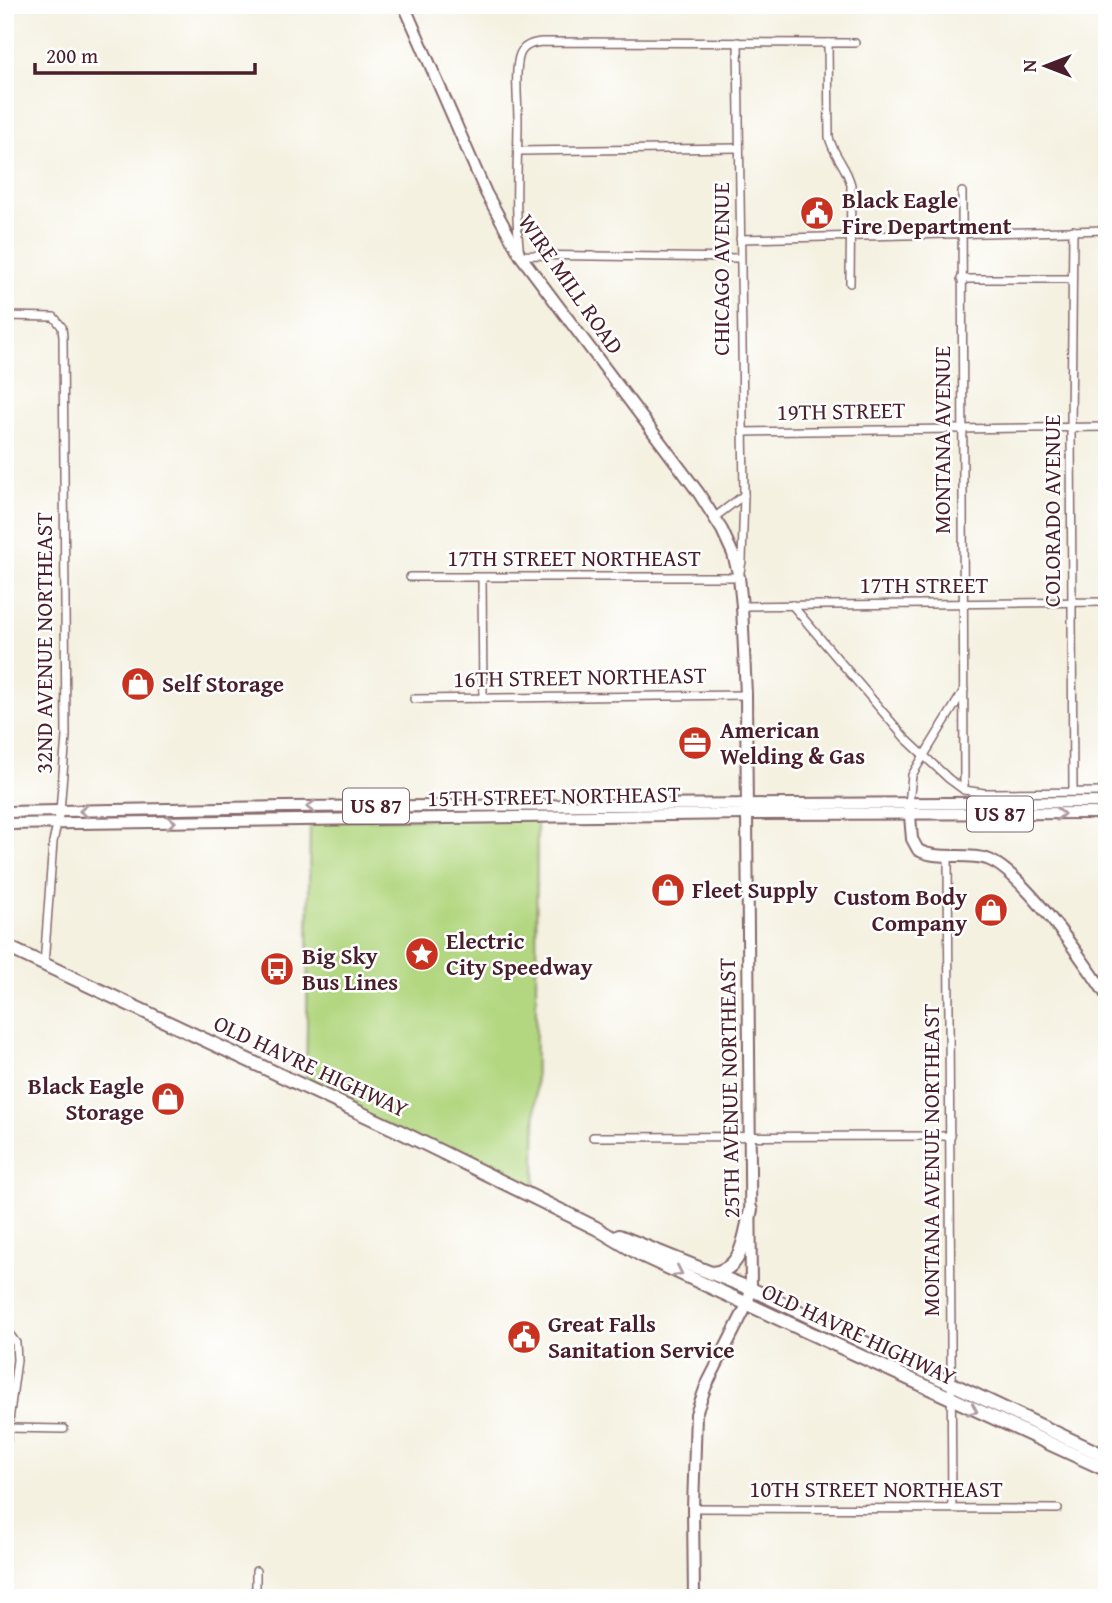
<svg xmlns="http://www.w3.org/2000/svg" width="1112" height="1603" font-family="'Gentium Book Plus',serif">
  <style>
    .garden { fill: #b2d780; stroke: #7e7b56; stroke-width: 2 }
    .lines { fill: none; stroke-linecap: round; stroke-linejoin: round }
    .street-casing { stroke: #86686b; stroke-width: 10 }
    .secondary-casing { stroke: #86686b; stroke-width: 14 }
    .primary-casing { stroke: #86686b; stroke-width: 14 }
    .highway-casing { stroke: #86686b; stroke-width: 16 }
    .street { stroke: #fff; stroke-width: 7 }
    .secondary { stroke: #fff; stroke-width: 10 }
    .primary { stroke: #fff; stroke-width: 10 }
    .highway { stroke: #fff; stroke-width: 12 }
    .oneway { stroke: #ae9aa0 }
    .labels { text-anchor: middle; stroke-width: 5; stroke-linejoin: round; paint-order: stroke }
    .shield { fill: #fff; stroke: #80626b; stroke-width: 2 }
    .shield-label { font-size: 21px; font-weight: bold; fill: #4a1f2b }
    .poi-label { font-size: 23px; font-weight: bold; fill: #4a1f2b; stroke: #fff; text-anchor: start }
    .street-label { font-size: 23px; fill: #4a1f2b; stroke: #fff }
  </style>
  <rect width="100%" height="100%" fill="#fff"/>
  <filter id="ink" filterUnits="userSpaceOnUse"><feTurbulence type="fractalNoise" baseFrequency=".0143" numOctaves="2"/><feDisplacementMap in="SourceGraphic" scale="14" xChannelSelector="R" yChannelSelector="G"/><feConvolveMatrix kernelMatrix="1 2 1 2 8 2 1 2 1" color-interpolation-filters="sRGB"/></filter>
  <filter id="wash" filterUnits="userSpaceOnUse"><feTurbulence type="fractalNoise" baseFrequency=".00686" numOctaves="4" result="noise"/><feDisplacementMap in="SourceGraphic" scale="28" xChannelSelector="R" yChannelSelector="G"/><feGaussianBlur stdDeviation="1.57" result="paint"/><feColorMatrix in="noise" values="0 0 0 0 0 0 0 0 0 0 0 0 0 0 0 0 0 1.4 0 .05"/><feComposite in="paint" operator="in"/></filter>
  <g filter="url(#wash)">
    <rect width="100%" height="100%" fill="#f4f1e1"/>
    <!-- garden -->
    <path class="garden" d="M537 817 535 1198 306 1087 310 820Z"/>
  </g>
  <g filter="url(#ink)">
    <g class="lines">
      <!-- street casing -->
      <g class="street-casing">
        <g id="street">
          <path d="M828 43 829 137C833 155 847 167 851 185L850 283"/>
          <path d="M518 151 739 148"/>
          <path d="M962 192 964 790"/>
          <path d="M740 239 1107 230"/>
          <path d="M739 258 520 255C514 210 518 164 518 119 518 102 514 69 520 54 524 45 533 43 542 42L855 43"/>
          <path d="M961 279H1072"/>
          <path d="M5 316 54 317 62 327 63 337 66 736 60 811 53 842 44 965"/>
          <path d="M743 432 1107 427"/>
          <path d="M715 517 744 495"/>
          <path d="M410 577H739L742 561 744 495 738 42"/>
          <path d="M482 578 483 698"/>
          <path d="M792 605 905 738 949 779 964 790 984 793 1107 792"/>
          <path d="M742 606 1107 602"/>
          <path d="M414 699 746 695"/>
          <path d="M1073 792 1071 428 1073 230"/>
          <path d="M909 804 912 775 964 690"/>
          <path d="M948 855 952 1508"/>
          <path d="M593 1137 951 1136"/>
          <path d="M5 1328 16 1343 17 1360 5 1451"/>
          <path d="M8 1428 64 1429"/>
          <path d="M693 1508 1058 1509"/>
          <path d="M256 1571V1598"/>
        </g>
      </g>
      <!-- secondary casing -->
      <g class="secondary-casing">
        <g id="secondary">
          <path d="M404 5 486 193 520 255 698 492 722 530 733 554 739 577 742 606 746 695 751 1289 747 1305 706 1386 696 1414 693 1508 694 1598"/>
          <path d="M909 804 912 839 918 850C939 861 965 852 987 859 1022 871 1085 963 1107 996"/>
        </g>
      </g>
      <!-- primary casing -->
      <g class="primary-casing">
        <g id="primary">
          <path d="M5 812 285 807 1107 802"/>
          <path d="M5 824 747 814 1107 813"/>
        </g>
      </g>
      <!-- highway casing -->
      <g class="highway-casing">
        <g id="highway">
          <path d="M5 946 401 1132 596 1228 641 1255 1107 1470"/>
          <path d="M619 1236 751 1289 1107 1457"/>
          <path d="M712 1273C744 1270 744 1236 751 1210"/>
        </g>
      </g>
      <!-- street -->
      <use href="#street" class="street"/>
      <!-- secondary -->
      <use href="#secondary" class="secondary"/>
      <!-- primary -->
      <use href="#primary" class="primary"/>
      <!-- highway -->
      <use href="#highway" class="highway"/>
    </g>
    <!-- one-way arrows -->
    <defs><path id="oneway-chevron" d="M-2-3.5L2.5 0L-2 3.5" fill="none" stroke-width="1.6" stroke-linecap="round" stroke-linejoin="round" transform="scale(1.75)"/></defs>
    <g class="oneway">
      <use href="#oneway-chevron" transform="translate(311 807) rotate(180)"/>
      <use href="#oneway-chevron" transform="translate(84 811) rotate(179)"/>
      <use href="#oneway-chevron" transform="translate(1060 814)"/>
      <use href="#oneway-chevron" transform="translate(171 822) rotate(-1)"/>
      <use href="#oneway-chevron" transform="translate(678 1272) rotate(25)"/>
      <use href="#oneway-chevron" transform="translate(973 1410) rotate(24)"/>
    </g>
  </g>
  <!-- icons -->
  <defs>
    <g id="civic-disc" transform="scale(1.75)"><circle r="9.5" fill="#c8321e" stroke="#fff"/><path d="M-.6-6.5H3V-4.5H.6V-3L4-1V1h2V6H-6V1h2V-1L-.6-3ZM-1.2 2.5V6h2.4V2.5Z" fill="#fff"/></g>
    <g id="shop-disc" transform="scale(1.75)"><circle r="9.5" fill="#c8321e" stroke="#fff"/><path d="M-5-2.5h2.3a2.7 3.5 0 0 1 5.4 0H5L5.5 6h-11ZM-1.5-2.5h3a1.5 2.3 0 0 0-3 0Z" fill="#fff"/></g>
    <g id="office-disc" transform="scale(1.75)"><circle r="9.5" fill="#c8321e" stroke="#fff"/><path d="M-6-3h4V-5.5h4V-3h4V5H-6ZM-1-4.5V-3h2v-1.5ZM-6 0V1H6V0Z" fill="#fff"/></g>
    <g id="sight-disc" transform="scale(1.75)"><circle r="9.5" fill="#c8321e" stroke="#fff"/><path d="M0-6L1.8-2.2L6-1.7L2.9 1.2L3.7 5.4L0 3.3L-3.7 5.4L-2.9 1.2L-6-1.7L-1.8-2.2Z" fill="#fff"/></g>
    <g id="bus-disc" transform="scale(1.75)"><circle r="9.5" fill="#c8321e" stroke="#fff"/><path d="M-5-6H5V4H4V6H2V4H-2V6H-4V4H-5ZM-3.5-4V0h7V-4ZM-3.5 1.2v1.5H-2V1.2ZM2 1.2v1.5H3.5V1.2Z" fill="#fff"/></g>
  </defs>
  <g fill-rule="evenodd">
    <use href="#civic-disc" x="817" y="213"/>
    <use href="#shop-disc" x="138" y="684"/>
    <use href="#office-disc" x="695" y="743"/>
    <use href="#shop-disc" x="668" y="890"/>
    <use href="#shop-disc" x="991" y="910"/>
    <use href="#sight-disc" x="422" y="954"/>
    <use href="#bus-disc" x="277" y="969"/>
    <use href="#shop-disc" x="168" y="1099"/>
    <use href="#civic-disc" x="524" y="1337"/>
  </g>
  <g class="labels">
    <!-- shield labels -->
    <g class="shield">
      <rect x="343" y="788.5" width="66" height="35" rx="5"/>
      <rect x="967" y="796.5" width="66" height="35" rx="5"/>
    </g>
    <g class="shield-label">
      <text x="376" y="813">US 87</text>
      <text x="1000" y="821">US 87</text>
    </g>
    <!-- poi labels -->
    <g class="poi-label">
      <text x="842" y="208">Black Eagle<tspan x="842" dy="26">Fire Department</tspan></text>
      <text x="162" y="692">Self Storage</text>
      <text x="720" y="738">American<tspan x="720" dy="26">Welding &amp; Gas</tspan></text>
      <text x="692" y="898">Fleet Supply</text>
      <text x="967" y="905" text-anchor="end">Custom Body<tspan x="967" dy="26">Company</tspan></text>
      <text x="446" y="949">Electric<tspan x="446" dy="26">City Speedway</tspan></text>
      <text x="302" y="964">Big Sky<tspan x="302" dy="26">Bus Lines</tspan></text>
      <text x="144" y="1094" text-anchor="end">Black Eagle<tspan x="144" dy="26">Storage</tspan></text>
      <text x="548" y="1332">Great Falls<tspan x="548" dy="26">Sanitation Service</tspan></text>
    </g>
    <!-- street labels -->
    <g class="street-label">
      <text transform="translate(721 269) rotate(-90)" y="8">CHICAGO AVENUE</text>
      <text transform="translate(571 284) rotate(55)" y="8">WIRE MILL ROAD</text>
      <text transform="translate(841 411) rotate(-1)" y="8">19TH STREET</text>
      <text transform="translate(942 440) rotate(-90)" y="8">MONTANA AVENUE</text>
      <text transform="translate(1052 511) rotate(-90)" y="8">COLORADO AVENUE</text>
      <text x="574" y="566">17TH STREET NORTHEAST</text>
      <text x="924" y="593">17TH STREET</text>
      <text transform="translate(44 643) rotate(-90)" y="8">32ND AVENUE NORTHEAST</text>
      <text transform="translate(580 677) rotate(-1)" y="8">16TH STREET NORTHEAST</text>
      <text transform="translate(554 796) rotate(-1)" y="8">15TH STREET NORTHEAST</text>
      <text transform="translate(311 1066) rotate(25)" y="8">OLD HAVRE HIGHWAY</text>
      <text transform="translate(729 1088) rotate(-91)" y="8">25TH AVENUE NORTHEAST</text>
      <text transform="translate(931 1160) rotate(-90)" y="8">MONTANA AVENUE NORTHEAST</text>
      <text transform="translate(859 1334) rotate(25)" y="8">OLD HAVRE HIGHWAY</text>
      <text x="876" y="1497">10TH STREET NORTHEAST</text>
    </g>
  </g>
  <!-- margin -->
  <rect width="1112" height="1603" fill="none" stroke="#fff" stroke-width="28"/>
  <!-- north arrow -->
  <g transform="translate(1046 66) rotate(270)" stroke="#ffffff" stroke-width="5" paint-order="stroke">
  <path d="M0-5L12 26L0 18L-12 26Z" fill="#4a1f2b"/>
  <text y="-10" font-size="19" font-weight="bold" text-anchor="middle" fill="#4a1f2b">N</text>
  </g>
  <!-- scale -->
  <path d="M35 63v10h220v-10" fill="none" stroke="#4a1f2b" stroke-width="3.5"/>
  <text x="46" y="63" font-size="21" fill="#4a1f2b" stroke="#ffffff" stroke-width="5" paint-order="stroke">200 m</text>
</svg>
